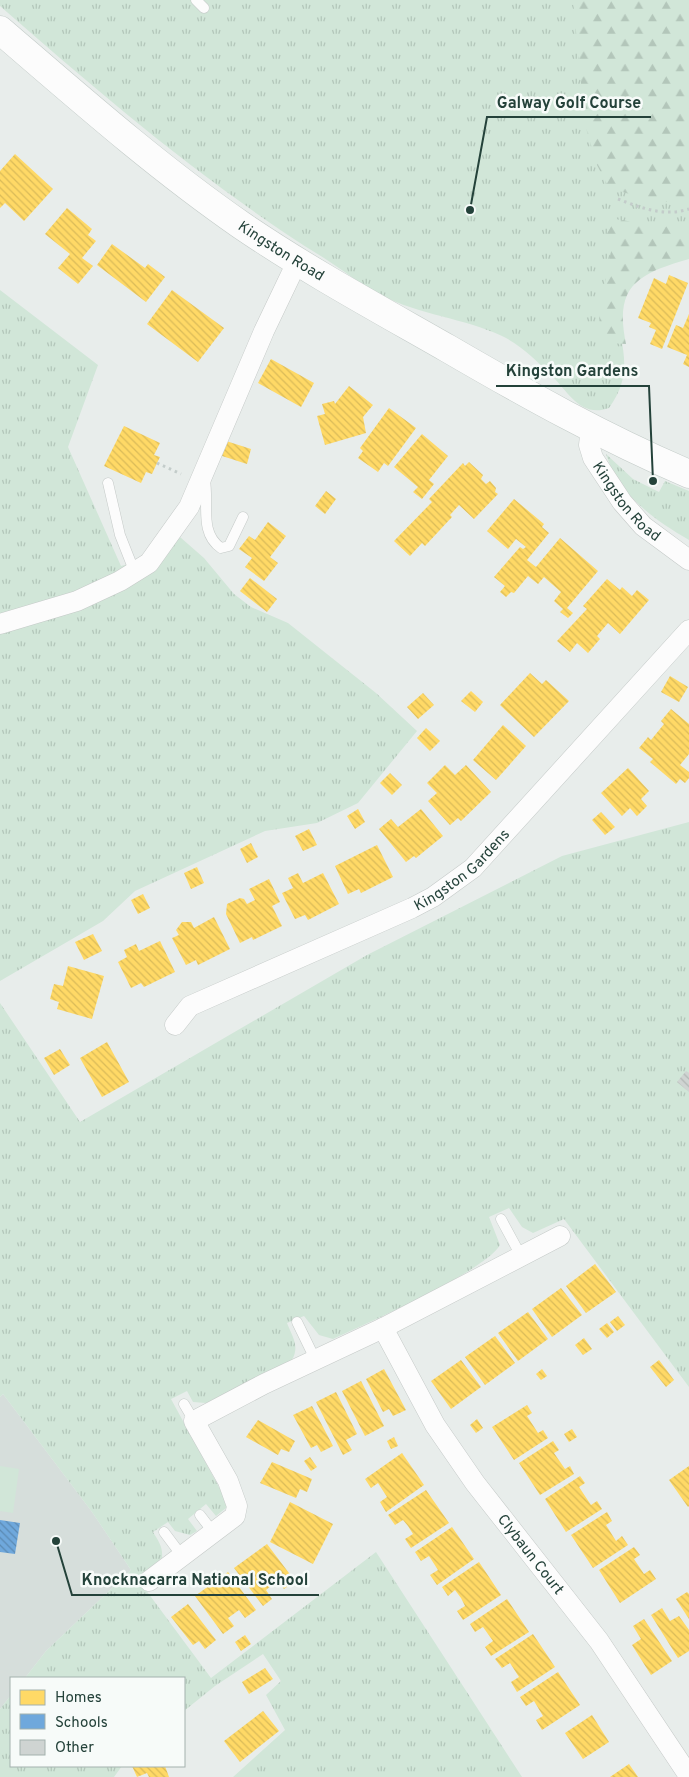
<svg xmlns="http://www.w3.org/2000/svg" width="689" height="1777" font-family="Overpass,sans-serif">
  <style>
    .built { fill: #d6dedb }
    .grass { fill: url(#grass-tufts) }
    .forest { fill: url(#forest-firs) }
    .pitch { fill: #d1e6d8 }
    .homes { fill: url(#homes-back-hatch) }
    .schools { fill: url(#schools-back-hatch) }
    .building { fill: url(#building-back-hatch) }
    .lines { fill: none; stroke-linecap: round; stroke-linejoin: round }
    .lane-casing { stroke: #c5cac8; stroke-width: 11 }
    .street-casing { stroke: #c5cac8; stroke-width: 21 }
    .secondary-casing { stroke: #c3cbc8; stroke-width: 29 }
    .path { stroke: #c3ccca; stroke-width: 3; stroke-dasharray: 2.5 4; stroke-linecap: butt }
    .lane { stroke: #fcfcfc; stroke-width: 10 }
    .street { stroke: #fcfcfc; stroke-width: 20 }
    .secondary { stroke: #fcfcfc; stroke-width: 28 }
    .labels { text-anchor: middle; stroke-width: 5; stroke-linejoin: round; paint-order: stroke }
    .street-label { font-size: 15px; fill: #24423a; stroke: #f7fbf9 }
    .leader { fill: none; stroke: #24423a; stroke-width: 2 }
    .callout-dot { fill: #24423a; stroke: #f7fbf9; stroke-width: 2 }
    .callout-label { font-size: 16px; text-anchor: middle; font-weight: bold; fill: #24423a; stroke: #f7fbf9; stroke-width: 5; stroke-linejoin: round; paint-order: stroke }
  </style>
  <defs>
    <pattern id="grass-tufts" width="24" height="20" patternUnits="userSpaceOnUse" patternTransform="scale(1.25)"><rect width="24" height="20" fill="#d1e6d8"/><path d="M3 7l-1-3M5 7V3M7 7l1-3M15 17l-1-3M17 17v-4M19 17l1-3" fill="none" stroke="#b3c6ba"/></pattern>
    <pattern id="forest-firs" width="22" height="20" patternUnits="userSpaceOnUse" patternTransform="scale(1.25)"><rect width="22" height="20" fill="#d1e6d8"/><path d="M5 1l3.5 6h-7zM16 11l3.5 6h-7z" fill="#b3c6ba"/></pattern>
    <pattern id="homes-back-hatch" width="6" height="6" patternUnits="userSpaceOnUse" patternTransform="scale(1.25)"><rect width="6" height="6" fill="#ffd966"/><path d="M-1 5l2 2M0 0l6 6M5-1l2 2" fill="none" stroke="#dabb59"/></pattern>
    <pattern id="schools-back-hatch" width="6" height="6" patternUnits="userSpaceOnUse" patternTransform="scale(1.25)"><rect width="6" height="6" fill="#6fa8dc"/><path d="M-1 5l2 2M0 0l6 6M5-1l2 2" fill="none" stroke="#5b8ab3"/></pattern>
    <pattern id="building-back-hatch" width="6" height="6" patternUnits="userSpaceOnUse" patternTransform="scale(1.25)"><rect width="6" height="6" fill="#cfd4d2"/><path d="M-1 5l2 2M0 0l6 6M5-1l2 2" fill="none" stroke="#b2b7b5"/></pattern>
  </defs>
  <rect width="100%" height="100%" fill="#e8edeb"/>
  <!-- built -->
  <path class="built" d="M3 1394 92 1512 131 1570 46 1651 25 1678H11V1695L0 1709V1397Z"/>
  <!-- grass -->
  <g class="grass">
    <path d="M0 0H689V255L638 272 616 308C621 347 635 372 609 408 581 418 569 393 552 376 538 362 521 345 502 336 464 318 419 315 381 295 361 285 343 270 324 258 208 186 103 96 0 6Z"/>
    <path d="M0 290 98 365 68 447 121 566 147 559 163 542 180 537 204 558 234 594 251 607 288 623 376 693 417 731 358 803 317 823 265 831 135 891 103 921 0 981Z"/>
    <path d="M606 454 633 479 659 492 665 481 689 491V540C653 519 619 495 606 454Z"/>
    <path d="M689 822V1387L564 1219 533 1233 522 1227 509 1208 489 1217 500 1245C484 1272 367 1323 333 1339L319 1335 304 1316 287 1323C292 1336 300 1346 292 1360L206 1403 193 1402 187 1391 171 1399 226 1500V1508L216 1516 206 1504 188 1519 197 1531 190 1535 175 1531 168 1522 153 1532C159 1542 163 1547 162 1558L137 1578 211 1678 376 1552 522 1777H233L285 1730 266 1695 281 1681 263 1654 215 1686 184 1711V1678H25L46 1651 131 1570 92 1512 3 1394 0 1397V1003L80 1122 367 955 562 856Z"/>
    <path d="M11 1695V1766H122L114 1777H0V1709Z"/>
  </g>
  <!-- forest -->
  <g class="forest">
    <path d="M573 0H689V198L660 203 609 188 597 165 585 125Z"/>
    <path d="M615 219 664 227 689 220V259C637 274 614 286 626 344L609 343 601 335 599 316 611 251 607 233Z"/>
  </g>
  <!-- pitch -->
  <path class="pitch" d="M0 1466 19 1469 13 1513 0 1511Z"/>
  <!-- homes -->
  <g class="homes">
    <path d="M15 154 53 189 24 221 5 203 0 208V171Z"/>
    <path d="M67 208 92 229 88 235 96 241 82 258 93 266 78 284 58 268 70 254 45 234Z"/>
    <path d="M112 244 145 268 148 264 165 277 146 302 97 265Z"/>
    <path d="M669 275 688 283 662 349 650 344 656 330 649 327 651 323 638 318 654 278 666 284Z"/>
    <path d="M172 290 224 328 198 362 147 324Z"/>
    <path d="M689 314V367L683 364 687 355 667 347 676 325 683 328Z"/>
    <path d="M271 359 314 383 301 407 258 383Z"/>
    <path d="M349 386 373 405 363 417 366 433 325 445 317 416 325 414 322 404 334 401 335 404Z"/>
    <path d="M389 408 416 428 388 466 384 463 378 472 358 458 363 451 360 448Z"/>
    <path d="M124 426 160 443 154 455 160 457 157 463 152 474 146 472 141 483 104 466Z"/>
    <path d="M422 434 448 456 429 480 434 484 422 499 413 492 418 487 394 467Z"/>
    <path d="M223 440 251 449 247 464 219 455Z"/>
    <path d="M469 462 483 475 481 479 486 484 490 481 496 488 495 492 498 494 474 519 459 505 450 515 452 517 425 546 422 543 410 556 394 541 432 502 429 499 463 463 465 466Z"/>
    <path d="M326 491 336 499 325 514 315 506Z"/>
    <path d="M514 499 544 524 542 527 549 533 527 560 536 567 560 538 598 571 567 608 573 613 568 618 560 612 563 609 554 601 561 592 544 577 538 584 528 576 514 593 511 592 506 597 500 592 505 586 494 577 520 547 523 549 526 547 516 539 508 549 487 531Z"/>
    <path d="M268 522 286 536 270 557 278 563 264 581 245 567 252 558 239 549 249 536 255 540Z"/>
    <path d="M250 578 277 599 267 612 240 591Z"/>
    <path d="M607 579 620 590 622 587 632 596 637 590 649 600 620 634 608 623 597 636 600 639 588 653 577 643 570 652 557 641 587 609 583 606Z"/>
    <path d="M530 673 542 684 546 680 569 701 534 737 500 705Z"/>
    <path d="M670 676 688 687 679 702 661 692Z"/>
    <path d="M471 691 483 702 475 712 461 701Z"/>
    <path d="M423 693 434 705 418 719 407 707Z"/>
    <path d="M671 709 689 724V754L680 765 689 772V778L685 783 680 779 676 784 650 762 653 759 639 748 648 737 651 740 664 724 661 721Z"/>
    <path d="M503 725 526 746 496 780 473 760Z"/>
    <path d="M426 728 440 741 430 751 417 738Z"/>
    <path d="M445 765 455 775 466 765 491 792 461 821 458 818 450 825 428 801 437 793 427 783Z"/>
    <path d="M628 768 649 791 641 799 647 806 637 816 630 808 622 816 601 793Z"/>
    <path d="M390 773 402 785 392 795 380 783Z"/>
    <path d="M358 809 365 822 355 829 347 816Z"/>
    <path d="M421 809 443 836 416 858 414 856 406 862 379 829 391 819 398 827Z"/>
    <path d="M601 812 615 827 605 835 592 820Z"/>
    <path d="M309 829 317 845 303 851 295 836Z"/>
    <path d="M251 843 258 857 247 863 240 849Z"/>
    <path d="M377 845 393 877 361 893 359 889 348 894 335 866Z"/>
    <path d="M197 867 204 883 191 889 184 873Z"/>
    <path d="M298 873 303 883 323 873 339 904 308 920 305 915 295 919 282 893 293 888 288 878Z"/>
    <path d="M269 879 280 902 272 906 282 926 253 940 252 937 240 943 226 914 227 904 240 898 244 899 247 904 255 900 249 889Z"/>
    <path d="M143 894 150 908 138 914 131 900Z"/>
    <path d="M214 917 230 949 198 965 196 960 186 965 172 938 179 935 176 930 182 922H191L194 928Z"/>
    <path d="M93 934 102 951 84 960 75 942Z"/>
    <path d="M160 941 175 972 144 987 141 983 131 988 118 962 127 957 124 950 136 944 139 951Z"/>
    <path d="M68 966 104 976 92 1019 57 1009 59 1002 50 999 54 984 63 986Z"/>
    <path d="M107 1042 129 1082 102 1097 80 1058Z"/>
    <path d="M60 1049 70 1065 54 1075 44 1058Z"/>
    <path d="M595 1264 616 1292 586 1313 566 1286Z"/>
    <path d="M561 1288 582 1315 552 1337 532 1309Z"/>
    <path d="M528 1312 548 1339 518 1361 498 1333Z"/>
    <path d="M618 1316 625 1325 617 1331 610 1322Z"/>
    <path d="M607 1323 614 1332 607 1338 599 1329Z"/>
    <path d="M495 1336 515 1363 485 1385 465 1357Z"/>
    <path d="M584 1338 592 1349 583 1355 575 1345Z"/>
    <path d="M461 1360 481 1387 451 1409 431 1381Z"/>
    <path d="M659 1360 674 1380 666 1387 650 1367Z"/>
    <path d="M384 1369 406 1410 393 1416 389 1409 383 1412 366 1379Z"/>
    <path d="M542 1369 547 1376 541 1380 536 1374Z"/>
    <path d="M361 1381 384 1426 365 1436 342 1391Z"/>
    <path d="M336 1392 357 1434 346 1440 352 1450 343 1455 316 1402Z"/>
    <path d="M527 1405 532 1413 527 1416 538 1433 543 1430 548 1438 514 1460 492 1427Z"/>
    <path d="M312 1406 333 1446 321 1452 317 1445 311 1448 293 1415Z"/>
    <path d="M477 1419 483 1428 476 1433 470 1425Z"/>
    <path d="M258 1420 295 1441 289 1452 281 1449 278 1455 246 1437Z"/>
    <path d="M572 1429 577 1437 569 1442 564 1434Z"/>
    <path d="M394 1437 398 1446 391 1449 387 1441Z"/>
    <path d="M553 1441 559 1450 554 1453 565 1469 570 1466 574 1474 540 1495 519 1463Z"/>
    <path d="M402 1453 424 1485 386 1512 380 1502 387 1497 378 1483 371 1488 365 1479Z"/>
    <path d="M310 1457 317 1467 311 1471 304 1461Z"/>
    <path d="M272 1462 312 1479 307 1492 300 1489 296 1498 260 1483Z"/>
    <path d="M689 1466V1506L688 1507 669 1480Z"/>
    <path d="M580 1476 585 1483 579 1487 591 1505 597 1501 602 1509 566 1532 545 1499Z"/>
    <path d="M426 1490 449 1523 411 1548 405 1539 413 1534 408 1526 403 1520 395 1525 388 1515Z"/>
    <path d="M290 1502 333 1524 313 1564 270 1542Z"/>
    <path d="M607 1512 612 1521 606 1525 616 1541 622 1536 628 1545 593 1568 571 1535Z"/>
    <path d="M452 1527 474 1559 437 1585 430 1575 438 1570 429 1556 421 1561 415 1552Z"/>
    <path d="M267 1544 295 1581 284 1589 278 1581 272 1585 266 1590 272 1599 263 1606 234 1568Z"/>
    <path d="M634 1547 640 1555 634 1559 644 1574 650 1570 656 1579 620 1603 599 1570Z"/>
    <path d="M479 1562 501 1595 463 1620 457 1611 465 1606 461 1598 455 1590 448 1596 442 1587Z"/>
    <path d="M228 1572 256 1610 245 1618 239 1610 228 1618 234 1626 223 1634 195 1596Z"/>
    <path d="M687 1592 689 1594V1619L676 1599Z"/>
    <path d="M507 1599 529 1632 491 1656 485 1647 493 1641 483 1627 475 1632 470 1624Z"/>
    <path d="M188 1604 216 1640 205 1649 199 1641 193 1645 171 1617Z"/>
    <path d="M662 1608 670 1621 679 1616 689 1630V1651L678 1658 651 1615Z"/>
    <path d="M644 1619 672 1661 651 1675 632 1645 641 1639 633 1626Z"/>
    <path d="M533 1634 555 1667 517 1692 511 1682 519 1677 510 1663 502 1668 495 1659Z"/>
    <path d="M245 1635 251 1644 241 1651 235 1642Z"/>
    <path d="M265 1668 273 1679 249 1694 242 1682Z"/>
    <path d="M558 1672 580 1705 542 1730 536 1720 543 1716 534 1701 526 1706 520 1697Z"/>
    <path d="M263 1711 279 1731 240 1762 224 1741Z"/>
    <path d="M592 1715 609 1742 583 1759 565 1733Z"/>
    <path d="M629 1764 638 1777H610Z"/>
    <path d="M132 1766H165L169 1777H149L147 1773 137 1777Z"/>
  </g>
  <!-- schools -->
  <path class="schools" d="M0 1520 20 1523 15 1554 0 1552Z"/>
  <!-- building -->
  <path class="building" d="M686 1071 689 1073V1092L677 1082Z"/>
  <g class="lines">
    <!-- lane casing -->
    <g class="lane-casing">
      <g id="lane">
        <path d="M196 0 204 8"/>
        <path d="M205 481C209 504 199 533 221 548L229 546 243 517"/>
        <path d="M108 483 120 535 135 573"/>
        <path d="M501 1219 521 1256"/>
        <path d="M297 1322 316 1361"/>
        <path d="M184 1404 194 1421"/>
        <path d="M200 1515 213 1532"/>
        <path d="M164 1532 182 1556"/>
      </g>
    </g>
    <!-- street casing -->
    <g class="street-casing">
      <g id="street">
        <path id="s1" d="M591 428 589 445 593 458 622 502 643 526 689 560"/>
        <path d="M0 624 77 601 120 581 149 563 189 507 264 331 297 262"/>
        <path id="s2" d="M175 1025 190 1006 412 908 433 897 473 868 689 630"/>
        <path id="s3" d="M383 1328 435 1425 475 1483 599 1641 689 1776"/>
        <path d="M149 1581 235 1516 237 1506 228 1481 194 1421 264 1384 383 1328 560 1236"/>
      </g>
    </g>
    <!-- secondary casing -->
    <g class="secondary-casing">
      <g id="secondary">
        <path id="s4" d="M0 30C78 97 156 166 241 225 307 270 377 308 447 348 526 394 605 438 689 474"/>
      </g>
    </g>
    <!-- path -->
    <g class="path">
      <path d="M618 199C641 208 665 217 689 209"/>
      <path d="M157 463 181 474"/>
    </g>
    <!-- lane -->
    <use href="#lane" class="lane"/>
    <!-- street -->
    <use href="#street" class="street"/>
    <!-- secondary -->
    <use href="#secondary" class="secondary"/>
  </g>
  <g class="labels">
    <!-- street labels -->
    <g class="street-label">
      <text dy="5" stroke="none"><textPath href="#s4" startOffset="358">Kingston Road</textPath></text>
      <text dy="5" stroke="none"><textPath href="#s1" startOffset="86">Kingston Road</textPath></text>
      <text dy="5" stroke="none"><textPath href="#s2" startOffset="330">Kingston Gardens</textPath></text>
      <text dy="5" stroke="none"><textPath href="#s3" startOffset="271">Clybaun Court</textPath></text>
    </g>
  </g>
  <!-- callouts -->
  <path class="leader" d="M470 210L487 117H651M653 481L649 386H496M56 1541L72 1595H319"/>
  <g class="callout-dot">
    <circle cx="470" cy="210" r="5"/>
    <circle cx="653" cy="481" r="5"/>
    <circle cx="56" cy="1541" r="5"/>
  </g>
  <g class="callout-label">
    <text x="569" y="108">Galway Golf Course</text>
    <text x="572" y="376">Kingston Gardens</text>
    <text x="195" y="1585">Knocknacarra National School</text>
  </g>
  <!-- legend -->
  <rect x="10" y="1677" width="175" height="90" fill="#f7fbf9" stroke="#a3b1ad"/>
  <rect x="20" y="1690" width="25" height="15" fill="#ffd966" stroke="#a3b1ad"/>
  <text x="55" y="1702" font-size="15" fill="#24423a">Homes</text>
  <rect x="20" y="1714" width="25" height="15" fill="#6fa8dc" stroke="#a3b1ad"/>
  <text x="55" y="1727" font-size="15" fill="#24423a">Schools</text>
  <rect x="20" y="1740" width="25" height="15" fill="#cfd4d2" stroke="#a3b1ad"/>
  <text x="55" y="1752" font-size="15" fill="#24423a">Other</text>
</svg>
